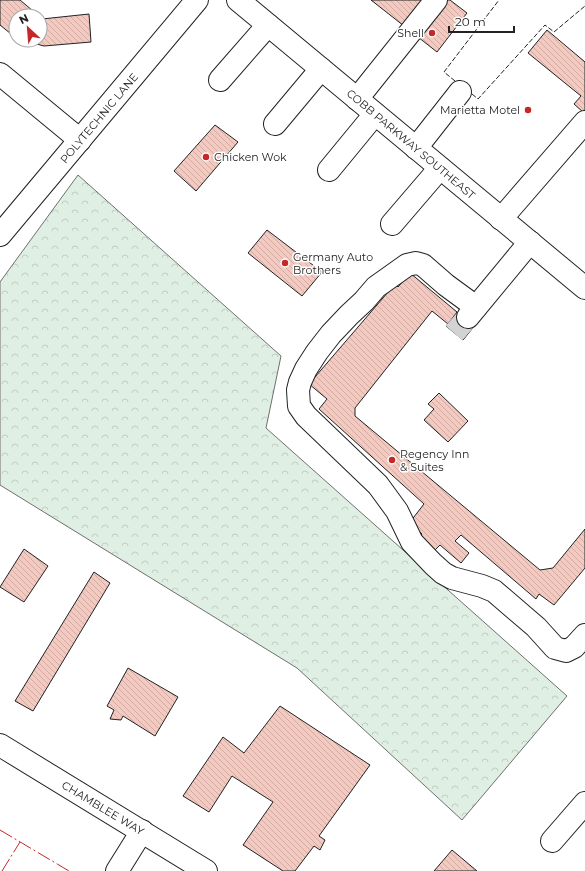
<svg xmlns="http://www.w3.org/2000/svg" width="585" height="871" font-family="Montserrat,sans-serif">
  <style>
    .forest { fill: url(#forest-crowns); stroke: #6f6f6f }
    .building { fill: url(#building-back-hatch); stroke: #222 }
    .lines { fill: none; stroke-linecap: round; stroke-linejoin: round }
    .minor-tunnel { stroke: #d3d3d3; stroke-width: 22; stroke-dasharray: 22 11; stroke-linecap: butt }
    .minor-casing { stroke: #222; stroke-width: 24 }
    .major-casing { stroke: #222; stroke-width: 24 }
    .minor { stroke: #fff; stroke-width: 22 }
    .major { stroke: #fff; stroke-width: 22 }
    .fence { stroke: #222; stroke-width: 1; stroke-dasharray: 5 2; stroke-linecap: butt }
    .power { stroke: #c62828; stroke-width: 1; stroke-dasharray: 14 3 2 3; stroke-linecap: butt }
    .poi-dot { fill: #c62828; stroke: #fff; stroke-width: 1.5 }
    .labels { text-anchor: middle; stroke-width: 3; stroke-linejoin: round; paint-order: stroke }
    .poi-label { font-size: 11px; fill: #222; stroke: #fff; text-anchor: start }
    .street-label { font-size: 11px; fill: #222; stroke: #fff }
  </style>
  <defs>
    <pattern id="forest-crowns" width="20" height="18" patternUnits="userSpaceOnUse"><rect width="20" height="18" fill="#e0efe3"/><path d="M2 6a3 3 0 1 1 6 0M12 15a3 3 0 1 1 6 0" fill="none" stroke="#c0cdc2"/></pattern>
    <pattern id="building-back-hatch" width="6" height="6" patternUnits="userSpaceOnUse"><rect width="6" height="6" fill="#f3c9c0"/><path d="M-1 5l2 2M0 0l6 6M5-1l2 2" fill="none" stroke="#d0aca5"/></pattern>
  </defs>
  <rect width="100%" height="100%" fill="#fff"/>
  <!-- forest -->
  <path class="forest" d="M78 175 281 356 266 428 567 696 462 820 297 668 0 485V282Z"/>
  <!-- building -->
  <g class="building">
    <path d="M0 0H20L39 16H16V38L0 25Z"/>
    <path d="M371 0H450L467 13 437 52Z"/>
    <path d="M89 14 91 42 44 46 22 40H40V17L42 19Z"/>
    <path d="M547 30 585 62V110L583 112 574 104 581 96 528 53Z"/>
    <path d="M215 125 238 142 196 191 174 171Z"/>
    <path d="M267 230 322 272 302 296 248 253Z"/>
    <path d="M410 273 457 312 448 324 432 311 355 408V416L540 570 553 568 585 529V568L554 605 539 594 536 599 461 535 455 541 469 553 461 563 440 545 434 551 419 538 422 534 410 522 424 504 319 409 327 399 309 384 395 284 398 287Z"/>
    <path d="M460 310 476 324 463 340 446 326Z"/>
    <path d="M439 393 468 421 448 442 424 420 434 409 428 404Z"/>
    <path d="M24 549 48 566 24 602 0 587Z"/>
    <path d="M94 572 110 583 33 711 15 701Z"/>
    <path d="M128 668 178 697 155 736 123 716 121 720 110 719 114 710 107 706Z"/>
    <path d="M280 706 370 765 319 836 325 840 320 850 314 846 295 871H283L243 845 273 802 232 776 209 812 183 796 223 737 244 753Z"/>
    <path d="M452 850 477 871H434Z"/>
  </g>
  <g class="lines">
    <!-- minor-tunnel -->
    <path class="minor-tunnel" d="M454 333 468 317"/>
    <!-- minor casing -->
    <g class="minor-casing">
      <g id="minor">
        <path d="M0 74 80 140"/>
        <path d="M220 80 268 25"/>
        <path d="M357 99 436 0"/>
        <path d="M275 124 321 69"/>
        <path d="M416 148 460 92"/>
        <path d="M329 170 375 114"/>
        <path d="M501 219 585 122"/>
        <path d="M392 224 440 168"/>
        <path d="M0 235 197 0"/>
        <path d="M476 307 446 285 423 265 416 263 407 265 376 287 364 301 349 315 331 334 317 352 306 369 300 382 298 390 299 406 306 416 378 485 397 511 412 542 433 564 443 573 452 578 482 586 494 591 536 627 555 648 566 651 574 647 585 635"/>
        <path d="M468 317 530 242"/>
        <path d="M0 745 206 871"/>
        <path d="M552 841 585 803"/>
        <path d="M117 871 142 831"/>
      </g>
    </g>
    <!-- major casing -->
    <g class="major-casing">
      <path id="major" d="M238 0 585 288"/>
    </g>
    <!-- minor -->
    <use href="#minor" class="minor"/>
    <!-- major -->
    <use href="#major" class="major"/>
    <!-- fence -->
    <g class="fence">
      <path d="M455 81 444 72 499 0"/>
      <path d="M472 94 478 99 545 25 554 32 585 6"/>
    </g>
    <!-- power -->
    <g class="power">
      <path d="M0 830 69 871"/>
      <path d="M2 871 20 842"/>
    </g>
  </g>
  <!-- markers -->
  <g class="poi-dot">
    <circle cx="432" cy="33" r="4"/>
    <circle cx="528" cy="110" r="4"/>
    <circle cx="206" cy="157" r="4"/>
    <circle cx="285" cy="263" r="4"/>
    <circle cx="392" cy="460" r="4"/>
  </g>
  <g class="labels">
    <!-- poi labels -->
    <g class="poi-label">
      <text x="424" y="37" text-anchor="end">Shell</text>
      <text x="520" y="114" text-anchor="end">Marietta Motel</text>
      <text x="214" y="161">Chicken Wok</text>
      <text x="293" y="261">Germany Auto<tspan x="293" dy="13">Brothers</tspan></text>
      <text x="400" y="458">Regency Inn<tspan x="400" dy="13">&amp; Suites</tspan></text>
    </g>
    <!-- street labels -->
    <g class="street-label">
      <text transform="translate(99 118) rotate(-50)" y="4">POLYTECHNIC LANE</text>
      <text transform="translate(411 144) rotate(40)" y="4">COBB PARKWAY SOUTHEAST</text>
      <text transform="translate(103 808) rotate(31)" y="4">CHAMBLEE WAY</text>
    </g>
  </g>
  <!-- north arrow -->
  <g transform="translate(28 28) rotate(334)"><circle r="19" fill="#ffffff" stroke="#a7a7a7"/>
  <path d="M0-3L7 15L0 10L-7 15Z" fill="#c62828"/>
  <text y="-6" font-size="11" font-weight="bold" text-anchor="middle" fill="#222222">N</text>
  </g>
  <!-- scale -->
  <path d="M449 26v6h65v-6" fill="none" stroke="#222222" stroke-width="2"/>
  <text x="455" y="26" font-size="12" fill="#222222" stroke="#ffffff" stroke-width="3" paint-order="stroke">20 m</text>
</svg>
